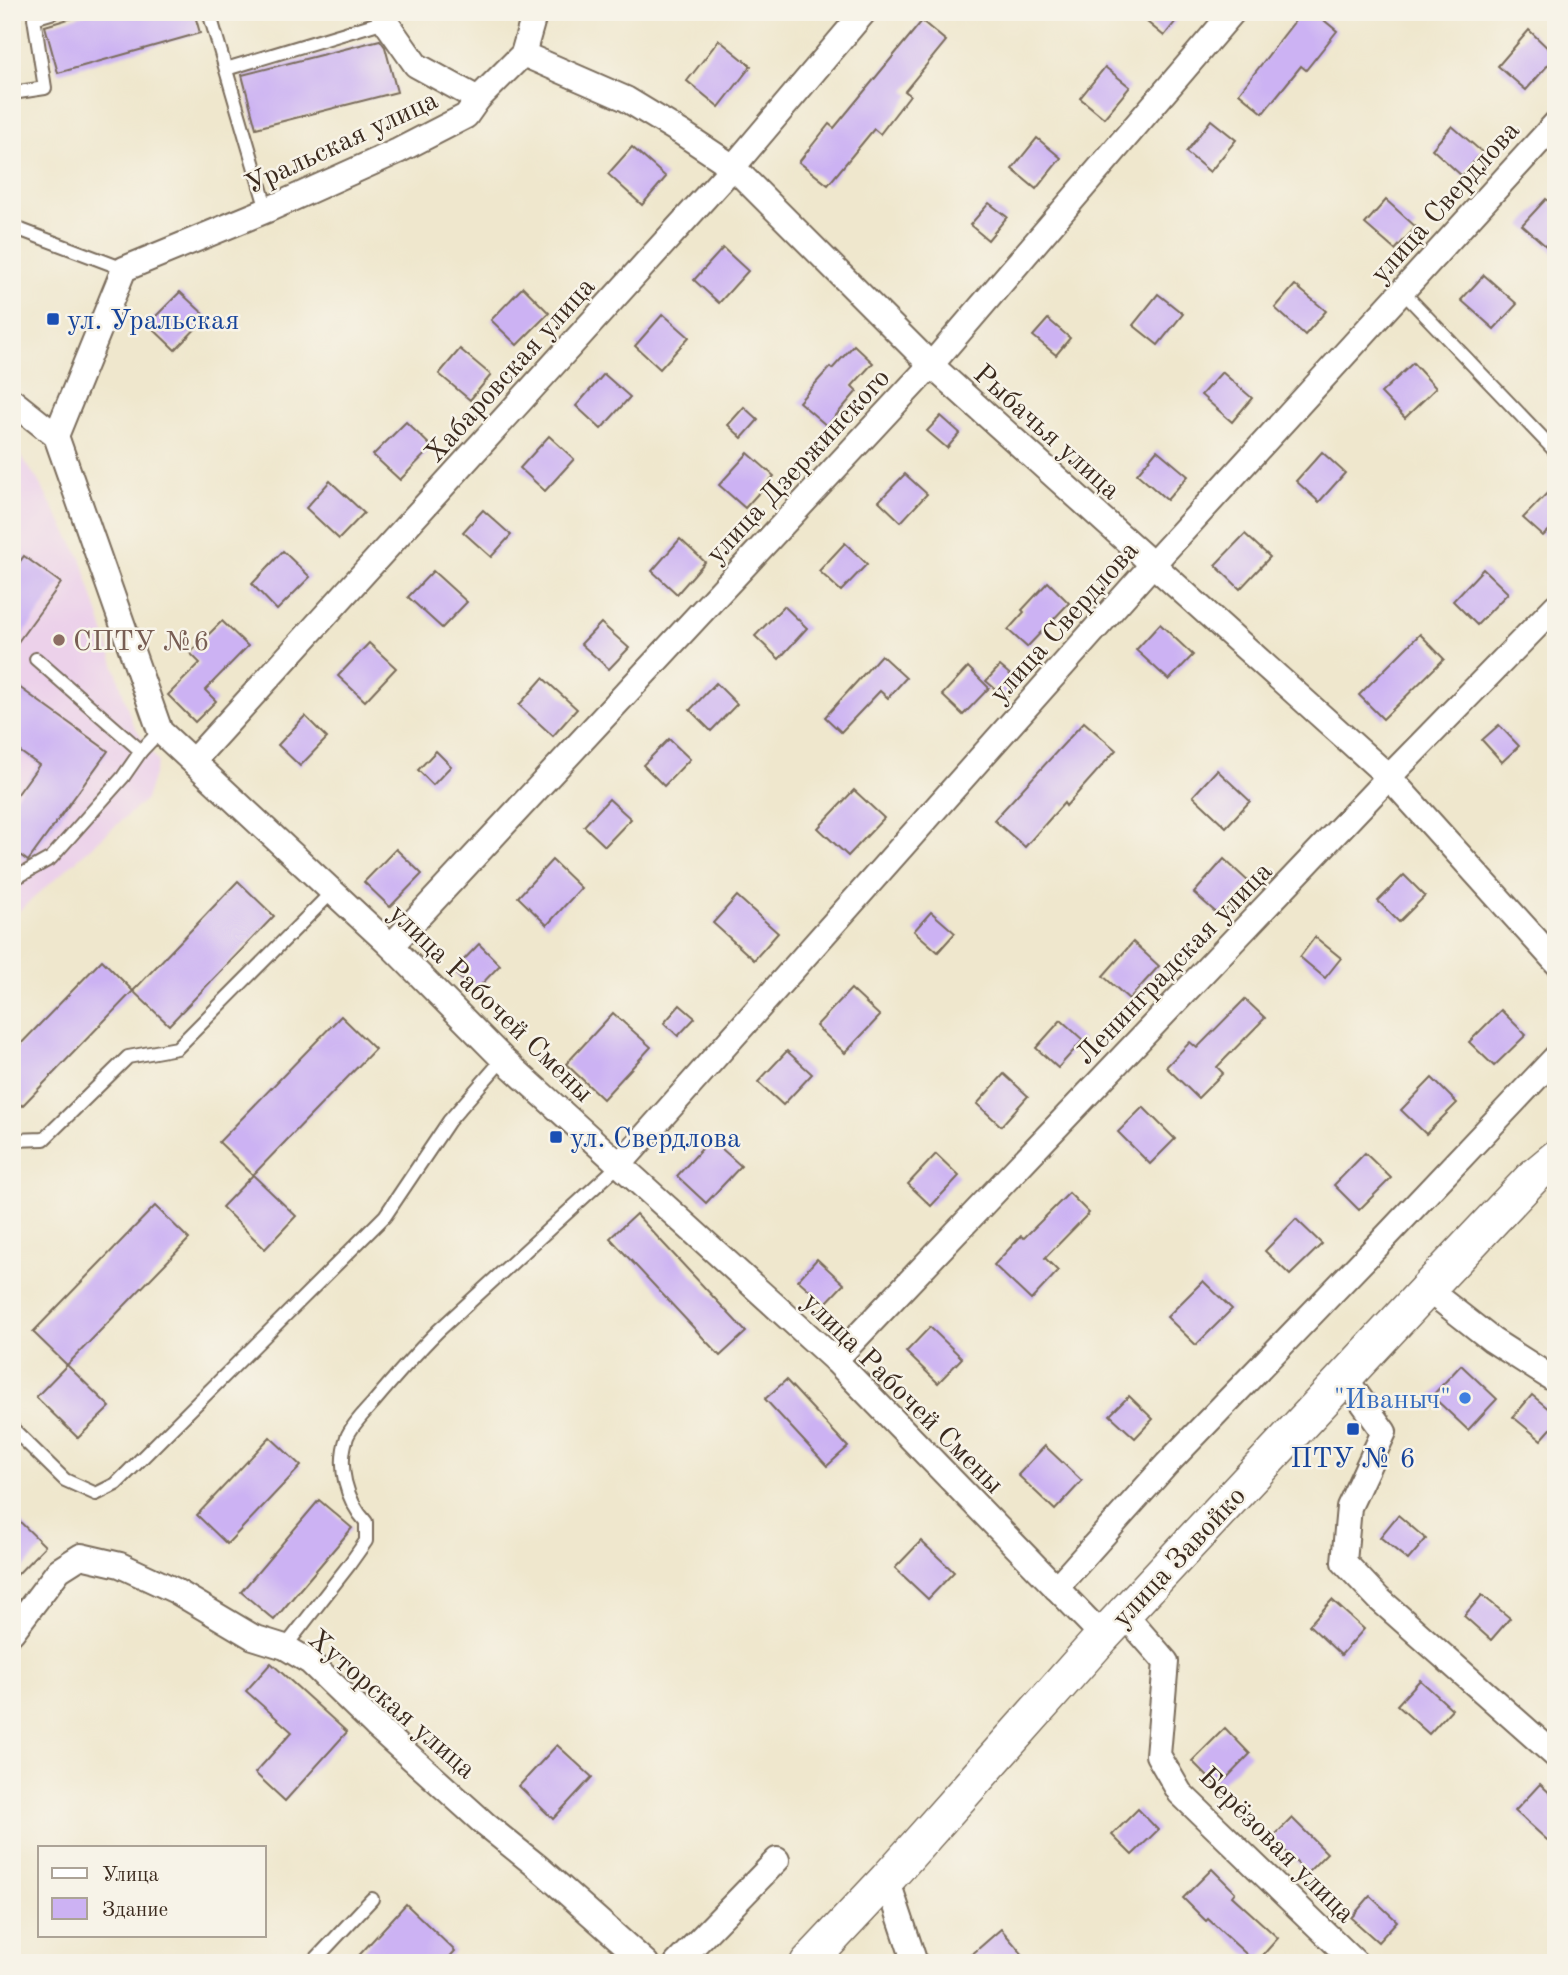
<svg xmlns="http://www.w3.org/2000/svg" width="1568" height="1975" font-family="'Old Standard TT',serif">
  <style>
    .built { fill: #ecd1ea }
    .building { fill: #ccb2f3 }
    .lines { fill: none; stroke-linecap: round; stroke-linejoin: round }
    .service-casing { stroke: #7a6c5b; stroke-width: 16 }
    .minor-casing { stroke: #7a6c5b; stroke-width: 28 }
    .secondary-casing { stroke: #7a6c5b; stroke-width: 38 }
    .service { stroke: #fff; stroke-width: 12 }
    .minor { stroke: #fff; stroke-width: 24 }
    .secondary { stroke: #fff; stroke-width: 35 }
    .transit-dot { fill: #1a4fb4; stroke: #f7f3e8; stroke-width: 2.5 }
    .education-dot { fill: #8d6e63; stroke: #f7f3e8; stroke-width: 2.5 }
    .shop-dot { fill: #3f7fe0; stroke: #f7f3e8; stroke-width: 2.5 }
    .labels { text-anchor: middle; stroke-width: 5; stroke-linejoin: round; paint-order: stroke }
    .street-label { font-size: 28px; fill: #3b2a1e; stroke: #f7f3e8 }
    .transit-label { font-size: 28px; fill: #164399; stroke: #f7f3e8; text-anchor: start }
    .education-label { font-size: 28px; fill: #785e54; stroke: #f7f3e8; text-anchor: start }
    .shop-label { font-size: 28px; fill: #366cbe; stroke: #f7f3e8; text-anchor: end }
  </style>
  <rect width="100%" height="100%" fill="#f7f3e8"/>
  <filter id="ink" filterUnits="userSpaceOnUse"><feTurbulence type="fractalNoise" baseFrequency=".0143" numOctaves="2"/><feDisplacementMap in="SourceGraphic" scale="14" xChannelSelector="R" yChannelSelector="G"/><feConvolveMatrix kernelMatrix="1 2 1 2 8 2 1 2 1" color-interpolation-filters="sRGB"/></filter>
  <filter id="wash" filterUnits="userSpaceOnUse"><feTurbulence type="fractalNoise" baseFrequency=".00686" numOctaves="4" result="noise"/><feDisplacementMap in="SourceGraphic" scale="28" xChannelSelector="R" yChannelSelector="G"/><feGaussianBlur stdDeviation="1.57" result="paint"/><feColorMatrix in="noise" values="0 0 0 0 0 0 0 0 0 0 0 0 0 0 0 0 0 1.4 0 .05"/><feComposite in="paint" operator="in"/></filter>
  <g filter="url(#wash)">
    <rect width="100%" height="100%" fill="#efe7cd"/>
    <!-- built -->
    <path class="built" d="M12 443 37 479 81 558 132 722 158 762 146 799 12 917Z"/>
    <g id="blocks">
      <!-- building -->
      <g class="building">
        <path d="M92 12H194L200 33 58 73 45 26Z"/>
        <path d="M1135 12H1183L1164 36Z"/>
        <path d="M1302 12H1314L1337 31 1306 70 1301 66 1263 113 1239 93Z"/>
        <path d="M922 21 946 41 905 91 910 95 880 134 874 129 828 185 799 162 829 124 834 128Z"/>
        <path d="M1529 30 1556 56 1526 90 1498 66Z"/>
        <path d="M380 40 385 47 397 92 256 128 242 75Z"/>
        <path d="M719 40 751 66 719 107 687 81Z"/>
        <path d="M1105 67 1130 87 1104 118 1080 98Z"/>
        <path d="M1211 120 1236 140 1210 172 1186 152Z"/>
        <path d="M1452 126 1482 152 1462 176 1432 149Z"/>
        <path d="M1037 138 1061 158 1036 189 1012 169Z"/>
        <path d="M632 147 666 177 642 205 608 174Z"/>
        <path d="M1546 199 1556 208V255L1522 225Z"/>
        <path d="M1386 200 1416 227 1395 250 1365 224Z"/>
        <path d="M989 203 1007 217 988 240 970 225Z"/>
        <path d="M723 248 748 271 719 303 694 280Z"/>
        <path d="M1484 275 1517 304 1494 329 1461 300Z"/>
        <path d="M1295 285 1326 311 1305 335 1275 308Z"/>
        <path d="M523 287 549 313 517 345 491 320Z"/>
        <path d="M180 292 207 317 175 350 148 324Z"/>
        <path d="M1158 294 1183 314 1158 345 1133 325Z"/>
        <path d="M663 314 689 337 660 369 635 346Z"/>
        <path d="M1048 319 1070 338 1056 355 1033 336Z"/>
        <path d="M854 345 873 363 852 386 857 391 827 426 799 402 830 367 832 369Z"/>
        <path d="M460 349 491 375 470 400 439 374Z"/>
        <path d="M1413 363 1436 388 1405 418 1381 393Z"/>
        <path d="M1222 372 1252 398 1232 422 1201 395Z"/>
        <path d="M604 374 630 397 601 429 576 406Z"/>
        <path d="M744 407 758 420 742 438 728 425Z"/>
        <path d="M941 416 960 433 947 448 927 431Z"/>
        <path d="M406 422 432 447 400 480 373 455Z"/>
        <path d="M549 436 574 459 545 491 520 468Z"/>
        <path d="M1157 450 1188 476 1167 500 1137 474Z"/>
        <path d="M1322 452 1345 473 1319 502 1296 481Z"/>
        <path d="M748 453 774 476 745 508 719 485Z"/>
        <path d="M905 474 927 494 901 522 879 501Z"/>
        <path d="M330 481 364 513 339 539 306 508Z"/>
        <path d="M1556 484V524L1543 536 1523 518Z"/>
        <path d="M483 510 511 535 491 557 463 532Z"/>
        <path d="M1245 534 1270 557 1240 589 1215 565Z"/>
        <path d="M680 539 705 562 677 594 652 571Z"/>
        <path d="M845 543 867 564 841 591 819 571Z"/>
        <path d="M283 551 310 577 277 610 252 584Z"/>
        <path d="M24 556 61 583 12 650V572Z"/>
        <path d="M1483 569 1508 593 1477 625 1453 601Z"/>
        <path d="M433 571 467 602 442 628 408 597Z"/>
        <path d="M1048 582 1069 603 1027 647 1008 630 1024 612 1022 610Z"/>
        <path d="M784 606 807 628 779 659 755 636Z"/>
        <path d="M222 621 248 646 205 690 216 701 195 722 168 695 200 663 190 653Z"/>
        <path d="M601 623 629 648 609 669 581 644Z"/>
        <path d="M1160 624 1193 655 1169 680 1136 650Z"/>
        <path d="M1420 634 1444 659 1383 719 1359 695Z"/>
        <path d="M369 643 396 668 365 701 338 676Z"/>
        <path d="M881 655 906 678 888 698 880 691 841 732 825 717Z"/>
        <path d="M1000 666 1020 683 1006 698 986 681Z"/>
        <path d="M968 667 989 688 963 715 942 695Z"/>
        <path d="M543 678 577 709 553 736 519 705Z"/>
        <path d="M12 682 108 751 28 861 12 849V802L39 765 12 746Z"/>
        <path d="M716 683 737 704 711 731 690 710Z"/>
        <path d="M305 716 327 738 300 766 278 745Z"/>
        <path d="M1084 722 1116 750 1066 806 1064 803 1025 847 994 820Z"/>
        <path d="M1499 725 1519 746 1502 762 1482 740Z"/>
        <path d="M669 739 690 759 664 786 643 765Z"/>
        <path d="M436 751 451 766 433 785 418 770Z"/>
        <path d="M1217 770 1250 801 1226 827 1193 796Z"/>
        <path d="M854 790 884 818 848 856 818 828Z"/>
        <path d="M609 799 631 819 605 846 584 826Z"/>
        <path d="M396 849 422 874 390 907 364 882Z"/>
        <path d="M1224 859 1250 883 1220 916 1194 893Z"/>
        <path d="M552 860 581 888 547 925 518 897Z"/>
        <path d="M1404 875 1425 896 1399 922 1378 901Z"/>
        <path d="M238 881 274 916 169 1025 133 991Z"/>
        <path d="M737 896 778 933 754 960 713 923Z"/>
        <path d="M931 912 955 933 938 952 914 931Z"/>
        <path d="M1315 937 1341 958 1325 978 1300 957Z"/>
        <path d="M1133 942 1159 966 1129 999 1103 976Z"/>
        <path d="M479 944 500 965 474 992 453 971Z"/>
        <path d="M102 960 133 991 22 1106 12 1096V1053Z"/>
        <path d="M851 989 880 1016 845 1053 816 1026Z"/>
        <path d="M1245 999 1265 1018 1217 1067 1223 1073 1198 1098 1166 1067 1190 1042 1197 1048Z"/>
        <path d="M680 1005 695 1018 678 1036 664 1023Z"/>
        <path d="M1501 1010 1526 1035 1494 1066 1469 1042Z"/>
        <path d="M613 1013 651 1047 603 1099 566 1064Z"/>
        <path d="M341 1016 375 1049 253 1175 219 1142Z"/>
        <path d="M1061 1020 1083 1040 1058 1068 1036 1048Z"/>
        <path d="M787 1051 812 1074 783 1105 758 1082Z"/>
        <path d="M1004 1074 1028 1096 1001 1126 977 1104Z"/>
        <path d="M1432 1078 1457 1103 1426 1134 1401 1110Z"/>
        <path d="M1143 1107 1175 1139 1150 1164 1118 1132Z"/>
        <path d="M711 1139 741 1166 706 1203 677 1176Z"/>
        <path d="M1365 1153 1391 1178 1359 1210 1334 1185Z"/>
        <path d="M936 1154 959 1176 931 1206 908 1184Z"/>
        <path d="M253 1175 296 1216 265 1249 222 1207Z"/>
        <path d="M1069 1193 1089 1213 1045 1258 1058 1271 1031 1300 994 1265 1021 1236 1024 1238Z"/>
        <path d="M155 1206 189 1239 67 1365 33 1332Z"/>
        <path d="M636 1214 746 1332 720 1356 610 1238Z"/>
        <path d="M1296 1219 1322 1244 1290 1275 1265 1251Z"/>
        <path d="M817 1259 844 1284 825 1304 798 1280Z"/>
        <path d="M1203 1281 1232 1309 1196 1345 1167 1317Z"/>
        <path d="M930 1327 962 1358 938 1383 906 1352Z"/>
        <path d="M67 1365 110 1407 78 1438 36 1397Z"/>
        <path d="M1461 1365 1497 1399 1468 1430 1432 1396Z"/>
        <path d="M786 1380 848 1447 827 1466 765 1399Z"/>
        <path d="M1532 1395 1556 1415V1423L1541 1440 1513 1417Z"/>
        <path d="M1129 1396 1153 1419 1135 1438 1110 1415Z"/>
        <path d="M270 1437 301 1466 227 1544 197 1515Z"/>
        <path d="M1045 1446 1082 1481 1055 1510 1018 1475Z"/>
        <path d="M319 1500 352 1528 274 1620 241 1592Z"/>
        <path d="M12 1514 45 1546 12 1580Z"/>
        <path d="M1398 1515 1426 1539 1408 1560 1380 1537Z"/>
        <path d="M921 1541 954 1572 928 1599 895 1568Z"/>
        <path d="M1482 1595 1510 1618 1491 1640 1464 1616Z"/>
        <path d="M1332 1600 1364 1629 1341 1655 1309 1625Z"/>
        <path d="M271 1663 347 1732 285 1801 255 1773 292 1732 246 1691Z"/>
        <path d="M1420 1680 1452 1709 1429 1734 1397 1705Z"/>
        <path d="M1225 1728 1250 1754 1218 1787 1192 1761Z"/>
        <path d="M557 1745 592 1777 553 1819 519 1786Z"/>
        <path d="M1540 1784 1556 1799V1848L1515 1811Z"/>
        <path d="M1138 1809 1158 1830 1132 1855 1112 1835Z"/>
        <path d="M1292 1818 1327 1853 1307 1873 1272 1838Z"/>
        <path d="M1212 1869 1235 1892 1232 1896 1278 1938 1256 1963 1208 1919 1206 1921 1183 1898Z"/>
        <path d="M1370 1896 1397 1921 1378 1942 1351 1918Z"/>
        <path d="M406 1904 455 1951 444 1963H352Z"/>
        <path d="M1001 1929 1030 1963H962Z"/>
      </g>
    </g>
  </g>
  <g filter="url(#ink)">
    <use href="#blocks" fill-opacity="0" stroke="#7a6c5b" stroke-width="2"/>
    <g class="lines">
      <!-- service casing -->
      <g class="service-casing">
        <g id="service">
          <path d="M209 12 267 210"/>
          <path d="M226 69 385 21"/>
          <path d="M12 93 45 88 34 18 54 12"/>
          <path d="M12 223 21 230 124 269"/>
          <path d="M1402 291 1556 452"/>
          <path d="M36 659 141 751"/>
          <path d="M12 877 19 876 51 858 123 777 141 751 160 731"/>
          <path d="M12 1140 44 1139 128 1057 177 1048 333 891"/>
          <path d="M12 1428 65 1480 96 1494 116 1484 385 1216 449 1121 503 1059"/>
          <path d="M285 1647 349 1565 366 1541V1522C346 1500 337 1466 347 1437 352 1425 364 1413 373 1403 394 1378 415 1354 438 1331L620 1164"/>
          <path d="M312 1963 372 1899"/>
        </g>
      </g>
      <!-- minor casing -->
      <g class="minor-casing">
        <g id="minor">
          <path d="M383 12 385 21 416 65 478 99"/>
          <path d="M523 54 626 99 682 133 733 167 931 365 1389 777 1556 962"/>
          <path d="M12 401 56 436 160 731 391 946 503 1059 835 1360 1103 1636"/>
          <path d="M56 436 124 269 267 210 398 151 466 116 478 99 523 54 535 12"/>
          <path d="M193 761 733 167 864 12"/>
          <path d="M391 946 931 365 1233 12"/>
          <path d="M620 1164 1152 565 1556 123"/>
          <path d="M1427 1289 1492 1340 1556 1381"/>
          <path d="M835 1360 1389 777 1556 606"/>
          <path d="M1345 1378 1384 1432 1349 1507 1344 1562 1379 1599 1556 1756"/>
          <path d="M1056 1588 1167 1464 1380 1243 1556 1057"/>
          <path d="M1124 1614 1166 1662 1158 1755 1180 1793 1356 1963"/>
          <path d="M12 1632 59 1570 81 1556 120 1565 174 1590 253 1637 285 1647 310 1662 375 1725 486 1825 538 1867 646 1963"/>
          <path d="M887 1879 915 1963"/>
          <path d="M677 1963 777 1860"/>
        </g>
      </g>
      <!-- secondary casing -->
      <g class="secondary-casing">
        <path id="secondary" d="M808 1963 887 1879 1103 1636 1427 1289 1532 1178 1556 1158"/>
      </g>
      <!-- service -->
      <use href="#service" class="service"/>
      <!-- minor -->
      <use href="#minor" class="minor"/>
      <!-- secondary -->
      <use href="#secondary" class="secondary"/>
    </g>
  </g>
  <!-- markers -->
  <g class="transit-dot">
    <rect x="46" y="312" width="14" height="14" rx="3.5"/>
    <rect x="549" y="1130" width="14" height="14" rx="3.5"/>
    <rect x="1346" y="1422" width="14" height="14" rx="3.5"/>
  </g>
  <circle class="education-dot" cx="59" cy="640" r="7"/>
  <circle class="shop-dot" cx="1465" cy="1398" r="7"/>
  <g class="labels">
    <!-- street labels -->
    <g class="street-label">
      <text transform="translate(341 141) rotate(-25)" y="10">Уральская улица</text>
      <text transform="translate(1444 201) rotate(-48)" y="10">улица Свердлова</text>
      <text transform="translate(509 369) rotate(-48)" y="10">Хабаровская улица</text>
      <text transform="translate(1048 431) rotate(42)" y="10">Рыбачья улица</text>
      <text transform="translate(797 465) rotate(-47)" y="10">улица Дзержинского</text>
      <text transform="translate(1063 621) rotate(-48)" y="10">улица Свердлова</text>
      <text transform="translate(1173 962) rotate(-46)" y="10">Ленинградская улица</text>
      <text transform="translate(492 1002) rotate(44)" y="10">улица Рабочей Смены</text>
      <text transform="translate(904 1392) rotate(45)" y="10">улица Рабочей Смены</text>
      <text transform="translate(1178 1556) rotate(-47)" y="10">улица Завойко</text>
      <text transform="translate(393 1703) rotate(41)" y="10">Хуторская улица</text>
      <text transform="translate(1278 1844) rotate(45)" y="10">Берёзовая улица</text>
    </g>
    <!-- transit labels -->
    <g class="transit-label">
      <text x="67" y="329">ул. Уральская</text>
      <text x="570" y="1147">ул. Свердлова</text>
      <text x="1353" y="1467" text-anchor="middle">ПТУ № 6</text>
    </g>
    <!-- education labels -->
    <g class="education-label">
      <text x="73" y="650">СПТУ №6</text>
    </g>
    <!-- shop labels -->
    <g class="shop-label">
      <text x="1451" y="1408">"Иваныч"</text>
    </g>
  </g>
  <!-- margin -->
  <rect width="1568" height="1975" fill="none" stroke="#f7f3e8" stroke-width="42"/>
  <!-- legend -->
  <rect x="38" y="1846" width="228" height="91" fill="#f7f3e8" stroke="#aca397" stroke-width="2"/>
  <rect x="52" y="1868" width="35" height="10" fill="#ffffff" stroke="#aca397" stroke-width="2"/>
  <text x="102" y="1881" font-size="21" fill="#3b2a1e">Улица</text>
  <rect x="52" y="1898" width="35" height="21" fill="#ccb2f3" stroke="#aca397" stroke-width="2"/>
  <text x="102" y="1916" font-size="21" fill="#3b2a1e">Здание</text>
</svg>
